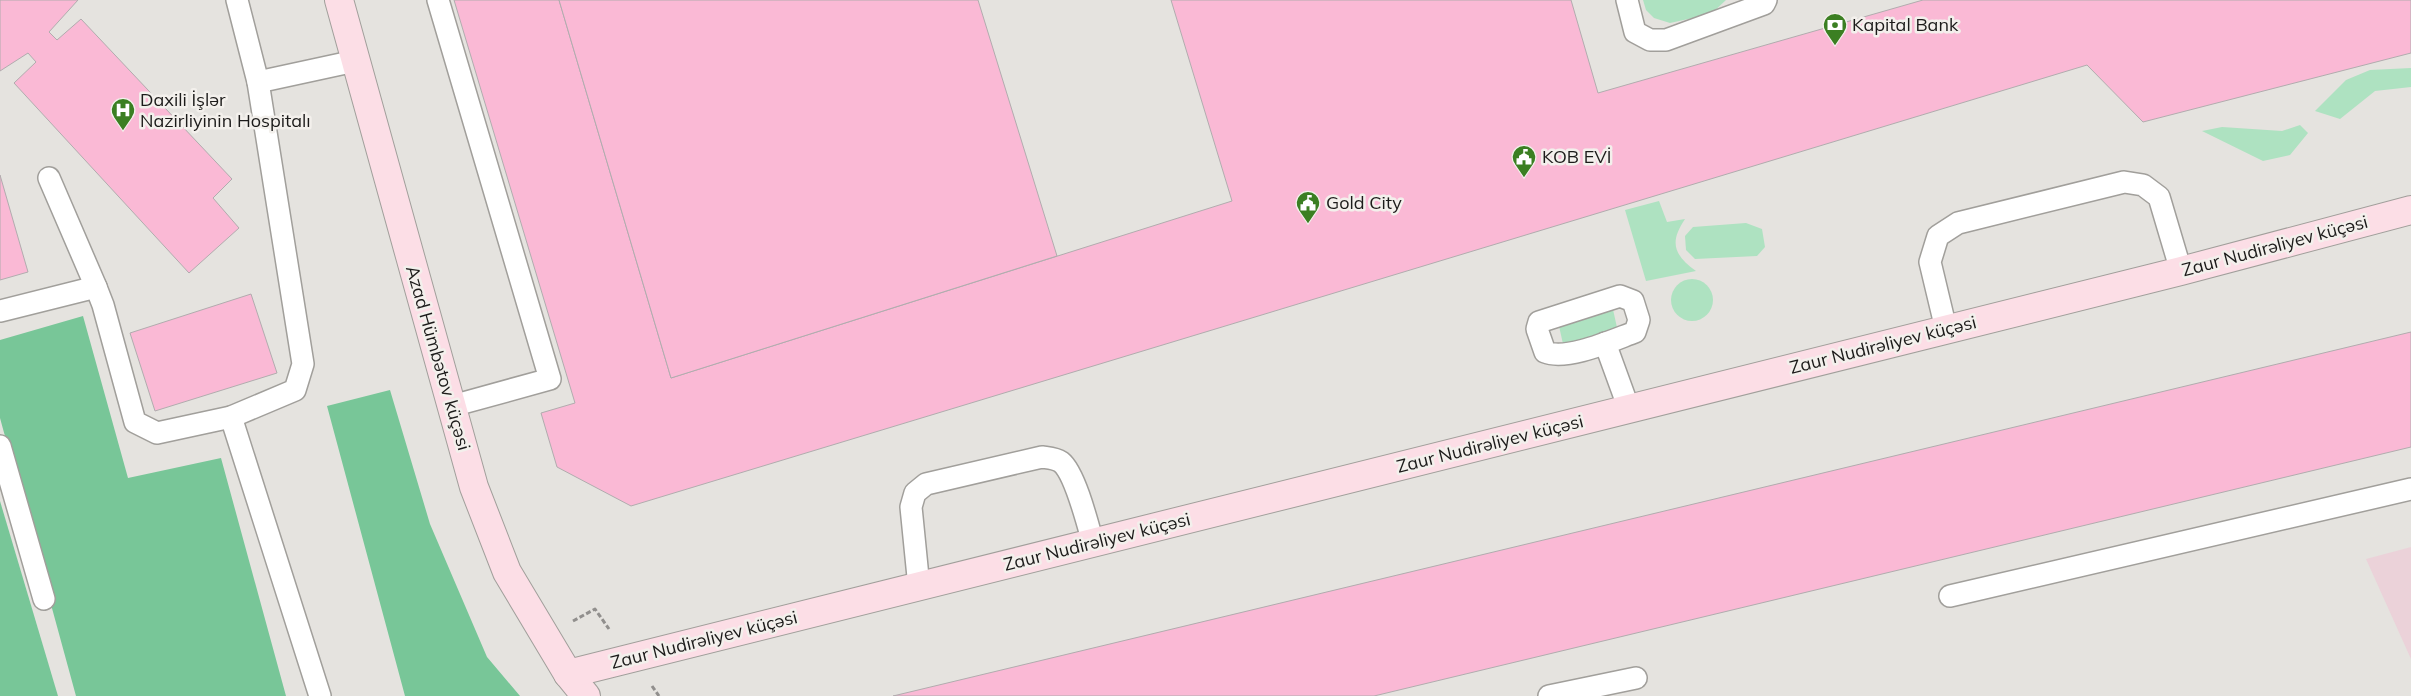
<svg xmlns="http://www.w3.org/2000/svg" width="2411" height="696" font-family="Mulish,sans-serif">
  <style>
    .education { fill: #ebd2d9 }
    .green { fill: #aee2c1 }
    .forest { fill: #78c698 }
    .building { fill: #fab9d5; stroke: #b1acae }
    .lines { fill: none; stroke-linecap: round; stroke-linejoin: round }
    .lane-casing { stroke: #a19f9b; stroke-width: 24 }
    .secondary-casing { stroke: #a19f9b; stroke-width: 30 }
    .path { stroke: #918f8d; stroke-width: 3; stroke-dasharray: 5 2.5; stroke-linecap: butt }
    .lane { stroke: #fff; stroke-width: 21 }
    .secondary { stroke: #fcdee6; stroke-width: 28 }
    .labels { text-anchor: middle; stroke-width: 5; stroke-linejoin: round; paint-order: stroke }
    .poi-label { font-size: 18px; fill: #1c1b1a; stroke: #f3f0ec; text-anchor: start }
    .street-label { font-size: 18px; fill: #1c1b1a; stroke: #f3f0ec }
  </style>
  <rect width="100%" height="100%" fill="#e5e3df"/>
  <!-- education -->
  <path class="education" d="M2411 547V659L2366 559Z"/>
  <!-- green -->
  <g class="green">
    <path d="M1643 0H1726L1711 14 1670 23 1654 18 1646 10Z"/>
    <path d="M2411 68V87L2375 91 2340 119 2315 111 2346 80 2370 70Z"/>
    <path d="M2300 125 2308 133 2290 155 2263 161 2202 131 2222 127 2282 131Z"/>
    <path d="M1659 201 1667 222 1685 219C1669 243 1674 255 1696 271L1646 281 1625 210Z"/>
    <path d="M1746 223 1762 229 1765 247 1757 256 1695 259 1686 250 1685 236 1693 227Z"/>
    <circle cx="1692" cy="300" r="21"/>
    <path d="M1612 305 1618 332 1563 344 1557 317Z"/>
  </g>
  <!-- forest -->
  <g class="forest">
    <path d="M83 316 128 478 221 458 286 696H76L0 418V340Z"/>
    <path d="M390 390 430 524 487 657 520 696H405L327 406Z"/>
    <path d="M0 501 58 696H0Z"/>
  </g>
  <!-- building -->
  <g class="building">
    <path d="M0 0H78L49 32 57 40 81 19 232 179 213 198 239 228 189 273 14 83 36 62 28 53 0 71Z"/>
    <path d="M454 0H559L671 378 1232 201 1171 0H1571L1598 93 1923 0H2411V53L2143 122 2087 65 631 506 557 467 541 413 575 403Z"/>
    <path d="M559 0H978L1057 256 671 378Z"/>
    <path d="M0 175 28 272 0 280Z"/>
    <path d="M251 294 277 373 155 411 130 333Z"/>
    <path d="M2411 332V447L1374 696H893Z"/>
  </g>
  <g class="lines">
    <!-- lane casing -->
    <g class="lane-casing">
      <g id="lane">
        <path d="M438 0 550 379 452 406"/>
        <path d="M1627 0 1635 32 1650 40H1666L1764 4 1766 0"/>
        <path d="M258 82 355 61"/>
        <path d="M49 178 96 287"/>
        <path d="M1620 296 1633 301 1639 320 1635 332C1613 340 1567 361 1545 352L1537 329 1539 322Z"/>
        <path d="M0 311 96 287 103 305 135 422 157 433 231 417 295 390 303 364 258 82 237 0"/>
        <path d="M1946 329 1930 262 1938 236 1958 223 2124 182 2143 185 2159 197 2181 271"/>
        <path d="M1605 343 1629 409"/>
        <path d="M231 417 320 696"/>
        <path d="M0 446 44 599"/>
        <path d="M919 587 911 507 915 493 926 484 1042 457C1049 458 1055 458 1061 462 1075 473 1088 525 1093 543"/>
        <path d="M1950 596 2411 489"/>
        <path d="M1549 696 1636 678"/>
      </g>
    </g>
    <!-- secondary casing -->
    <g class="secondary-casing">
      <g id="secondary">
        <path d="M339 0 474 487 507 572 568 674 586 696"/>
        <path d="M568 674 2181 271 2411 210"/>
      </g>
    </g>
    <!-- path -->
    <g class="path">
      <path d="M573 621 595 609 609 629"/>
      <path d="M652 686 659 696"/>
    </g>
    <!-- lane -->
    <use href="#lane" class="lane"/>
    <!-- secondary -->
    <use href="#secondary" class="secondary"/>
  </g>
  <!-- icons -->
  <defs>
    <g id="bank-pin" transform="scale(1.25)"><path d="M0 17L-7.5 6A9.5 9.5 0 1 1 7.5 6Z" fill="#3b7f22" stroke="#f3f0ec"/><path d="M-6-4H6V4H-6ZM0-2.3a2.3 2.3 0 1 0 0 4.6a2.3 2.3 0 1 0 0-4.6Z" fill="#fff"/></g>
    <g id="hospital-pin" transform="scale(1.25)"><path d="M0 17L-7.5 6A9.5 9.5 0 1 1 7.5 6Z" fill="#3b7f22" stroke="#f3f0ec"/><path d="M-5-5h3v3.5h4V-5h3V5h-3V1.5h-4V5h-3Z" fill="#fff"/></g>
    <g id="civic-pin" transform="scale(1.25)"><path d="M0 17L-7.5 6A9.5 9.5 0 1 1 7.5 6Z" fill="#3b7f22" stroke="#f3f0ec"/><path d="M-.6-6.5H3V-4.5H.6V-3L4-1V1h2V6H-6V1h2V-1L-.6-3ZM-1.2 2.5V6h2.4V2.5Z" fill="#fff"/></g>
  </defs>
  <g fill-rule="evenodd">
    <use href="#bank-pin" x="1835" y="25"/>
    <use href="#hospital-pin" x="123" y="110"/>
    <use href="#civic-pin" x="1524" y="157"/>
    <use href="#civic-pin" x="1308" y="203"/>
  </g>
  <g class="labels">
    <!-- poi labels -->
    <g class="poi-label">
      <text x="1852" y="31">Kapital Bank</text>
      <text x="140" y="106">Daxili İşlər<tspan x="140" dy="21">Nazirliyinin Hospitalı</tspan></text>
      <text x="1542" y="163">KOB EVİ</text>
      <text x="1326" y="209">Gold City</text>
    </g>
    <!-- street labels -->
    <g class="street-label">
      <text transform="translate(2275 246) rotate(-15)" y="6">Zaur Nudirəliyev küçəsi</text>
      <text transform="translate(1883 345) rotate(-14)" y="6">Zaur Nudirəliyev küçəsi</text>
      <text transform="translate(438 358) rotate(74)" y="6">Azad Hümbətov küçəsi</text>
      <text transform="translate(1490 444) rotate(-14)" y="6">Zaur Nudirəliyev küçəsi</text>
      <text transform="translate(1097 542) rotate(-14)" y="6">Zaur Nudirəliyev küçəsi</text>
      <text transform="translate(704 640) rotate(-14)" y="6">Zaur Nudirəliyev küçəsi</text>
    </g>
  </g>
</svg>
